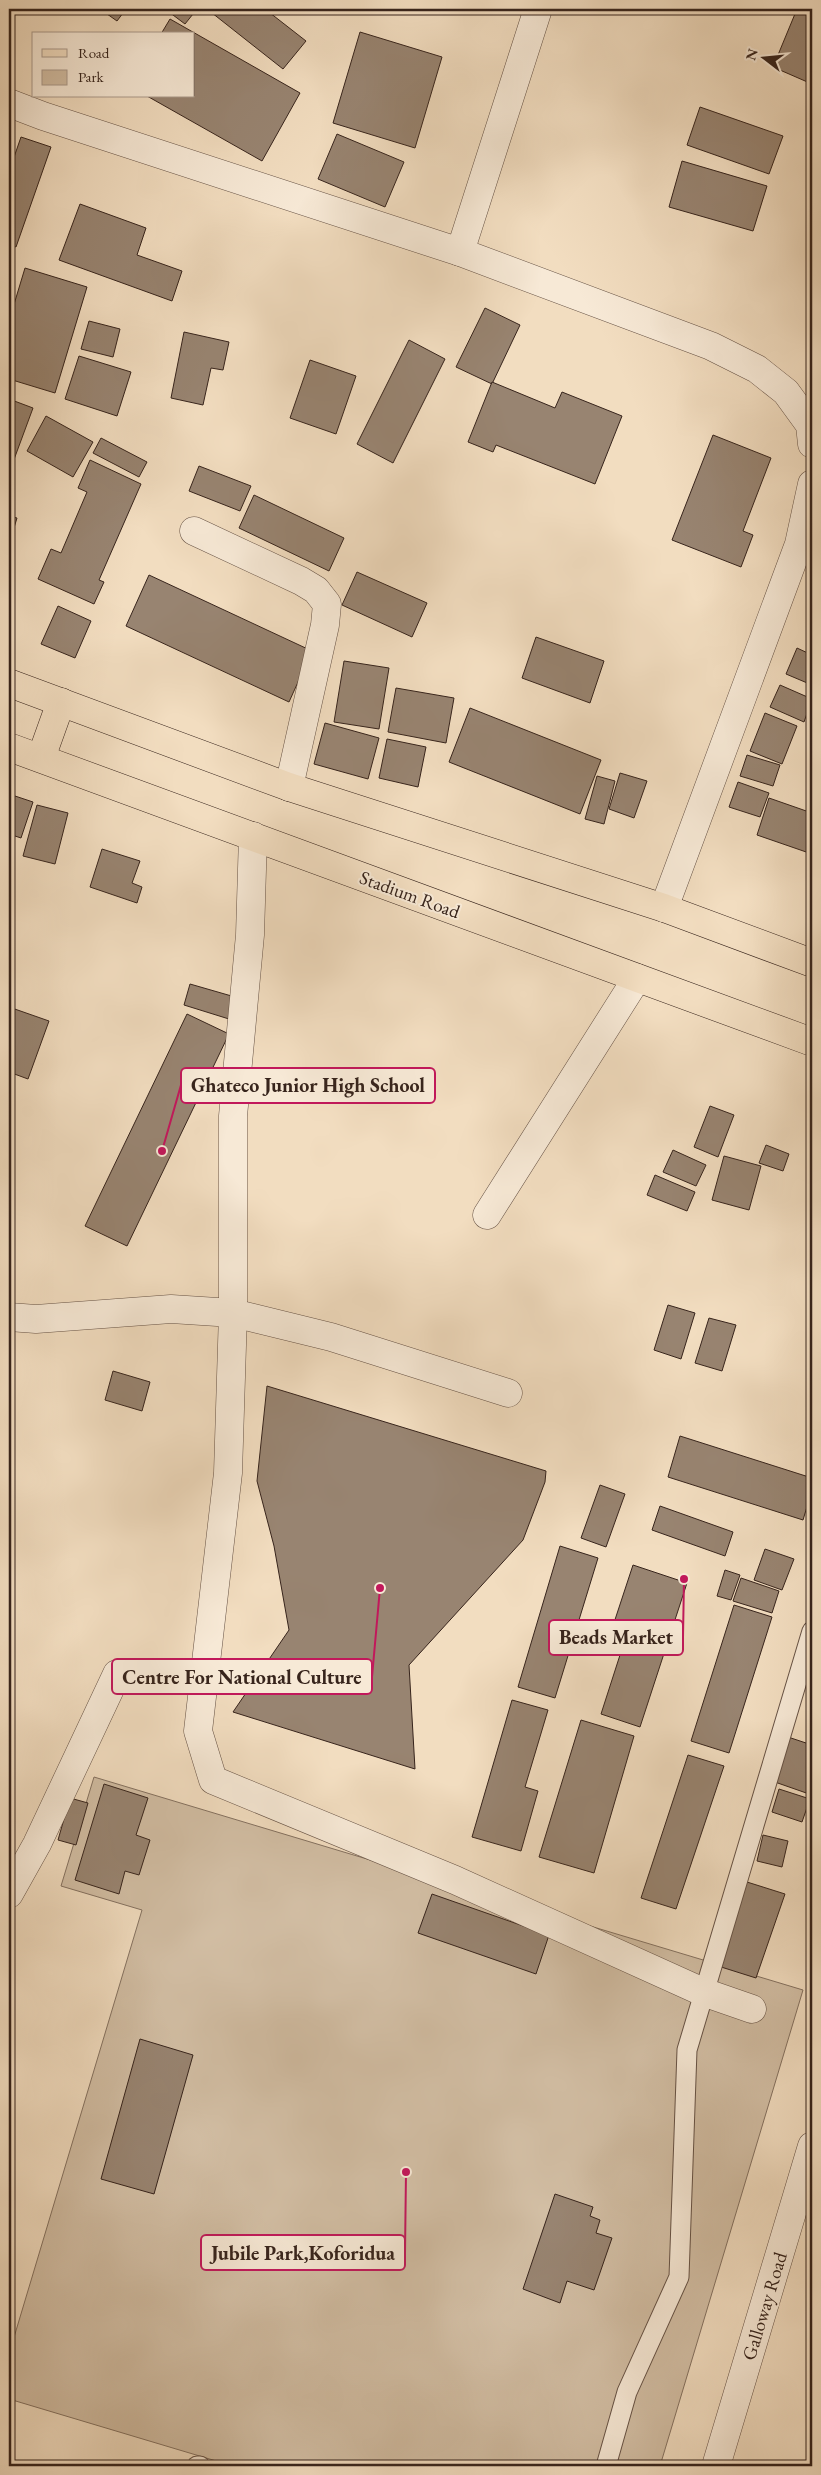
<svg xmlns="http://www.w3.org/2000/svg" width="821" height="2475" font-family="'EB Garamond',serif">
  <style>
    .green { fill: #d2bea4; stroke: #847160 }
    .building { fill: #988471; stroke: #37241c }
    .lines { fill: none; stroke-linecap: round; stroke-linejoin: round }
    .service-casing { stroke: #665245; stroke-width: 21 }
    .minor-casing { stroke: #665245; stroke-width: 29 }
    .primary-casing { stroke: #37241c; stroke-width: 29 }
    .service { stroke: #f7e9d6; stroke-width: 19 }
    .minor { stroke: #f7e9d6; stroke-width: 28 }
    .primary { stroke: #f2ddc0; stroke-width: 28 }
    .labels { text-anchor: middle; stroke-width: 4; stroke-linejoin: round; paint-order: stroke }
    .street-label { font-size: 19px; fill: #37241c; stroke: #f7e9d6 }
    .leader { fill: none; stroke: #c2185b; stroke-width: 2 }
    .callout-dot { fill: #c2185b; stroke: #f7e9d6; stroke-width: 2 }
    .callout { fill: #f7e9d6; stroke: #c2185b; stroke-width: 2 }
    .callout-label { font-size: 20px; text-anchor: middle; font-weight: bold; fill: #37241c }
  </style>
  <rect width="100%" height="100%" fill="#f2ddc0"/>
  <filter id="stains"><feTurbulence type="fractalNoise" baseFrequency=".004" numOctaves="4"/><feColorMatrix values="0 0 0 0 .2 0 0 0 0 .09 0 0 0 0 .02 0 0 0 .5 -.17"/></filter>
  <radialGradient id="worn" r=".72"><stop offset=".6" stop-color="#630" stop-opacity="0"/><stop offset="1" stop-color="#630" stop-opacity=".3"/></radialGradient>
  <!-- green -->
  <path class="green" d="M94 1777 803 1990 660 2466H233L9 2399V2354L142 1910 61 1886Z"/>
  <!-- building -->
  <g class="building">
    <path d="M100 9H126L117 21Z"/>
    <path d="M165 9H197L185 24Z"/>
    <path d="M207 9H265L306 41 283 69Z"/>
    <path d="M414 9H434L432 14Z"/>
    <path d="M797 9 812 11V84L773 67Z"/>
    <path d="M170 19 300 93 262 161 147 96H194V34H161Z"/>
    <path d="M360 32 442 57 415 148 333 123Z"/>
    <path d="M700 107 783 136 769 174 687 145Z"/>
    <path d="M337 134 404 162 385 207 318 179Z"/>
    <path d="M21 137 51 147 16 247 9 244V162L12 163Z"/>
    <path d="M682 161 767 186 753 231 669 207Z"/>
    <path d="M80 204 146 228 137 255 182 271 172 301 59 260Z"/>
    <path d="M25 268 87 287 55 393 9 379V321Z"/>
    <path d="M485 308 520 325 492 384 456 367Z"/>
    <path d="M89 321 120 329 113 357 81 349Z"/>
    <path d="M184 332 229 342 223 370 211 368 203 405 171 398Z"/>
    <path d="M409 340 445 359 393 463 357 444Z"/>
    <path d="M79 356 131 372 117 416 65 399Z"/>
    <path d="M310 360 356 376 336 434 290 418Z"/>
    <path d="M492 382 555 408 562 392 622 416 595 484 496 445 493 452 468 442Z"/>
    <path d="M9 399 33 408 9 473Z"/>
    <path d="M46 416 93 442 73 477 27 451Z"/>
    <path d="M713 435 771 458 743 531 753 535 741 567 672 540Z"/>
    <path d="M101 438 147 462 139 477 93 453Z"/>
    <path d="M90 460 141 484 99 580 104 582 94 604 38 579 51 549 61 553 87 492 78 488Z"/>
    <path d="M199 466 251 486 240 511 189 491Z"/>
    <path d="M254 495 344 538 329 571 239 528Z"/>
    <path d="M9 516 17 518 9 544Z"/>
    <path d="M357 572 427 603 412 637 342 605Z"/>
    <path d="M149 575 312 651 289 702 126 626Z"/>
    <path d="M58 606 91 621 75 658 41 644Z"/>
    <path d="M536 637 604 661 590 703 522 678Z"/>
    <path d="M797 648 812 655V685L786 674Z"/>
    <path d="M344 661 389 668 379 729 334 722Z"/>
    <path d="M780 685 812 699 804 722 770 707Z"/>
    <path d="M396 688 454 698 446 743 388 732Z"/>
    <path d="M470 708 601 760 580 814 449 762Z"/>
    <path d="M765 713 797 726 782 764 750 751Z"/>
    <path d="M325 723 379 738 368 779 314 764Z"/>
    <path d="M387 739 426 747 418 787 379 778Z"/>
    <path d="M747 755 780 765 773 786 740 776Z"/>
    <path d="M620 773 647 781 634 818 609 809Z"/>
    <path d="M597 776 615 781 604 824 585 819Z"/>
    <path d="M738 782 769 793 760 817 729 807Z"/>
    <path d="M9 794 33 802 21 838 9 834Z"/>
    <path d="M769 798 812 813V854L757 835Z"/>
    <path d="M37 805 68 813 55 864 23 856Z"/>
    <path d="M102 849 140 861 132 883 142 887 137 903 90 887Z"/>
    <path d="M190 984 235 997 229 1019 184 1005Z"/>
    <path d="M9 1007 49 1021 28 1079 9 1072Z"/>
    <path d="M187 1014 229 1034 127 1246 85 1226Z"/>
    <path d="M710 1106 734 1115 718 1157 694 1147Z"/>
    <path d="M766 1145 789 1154 783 1171 759 1163Z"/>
    <path d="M673 1150 706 1165 696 1186 663 1172Z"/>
    <path d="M724 1156 761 1166 749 1210 712 1200Z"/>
    <path d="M655 1175 695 1192 687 1211 647 1195Z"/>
    <path d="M668 1305 695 1313 681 1359 654 1350Z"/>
    <path d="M709 1318 736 1325 722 1371 695 1363Z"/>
    <path d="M113 1371 150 1382 142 1411 105 1400Z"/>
    <path d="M267 1386 546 1471 545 1482 523 1540 409 1665 415 1769 233 1712 289 1630 274 1546 257 1481Z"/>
    <path d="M680 1436 812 1478V1490L803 1520 668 1477Z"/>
    <path d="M600 1485 625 1494 606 1547 581 1538Z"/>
    <path d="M660 1506 733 1532 725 1556 652 1530Z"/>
    <path d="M560 1546 598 1558 555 1698 518 1687Z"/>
    <path d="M765 1549 794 1559 782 1590 754 1580Z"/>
    <path d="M633 1565 687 1583 640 1727 601 1714 620 1655 605 1650Z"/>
    <path d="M725 1570 740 1575 731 1600 717 1596Z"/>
    <path d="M741 1578 779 1591 772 1613 733 1601Z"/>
    <path d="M734 1605 772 1617 729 1753 691 1741Z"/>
    <path d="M512 1700 548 1710 525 1787 538 1791 521 1851 472 1837Z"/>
    <path d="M581 1720 634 1736 594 1873 539 1857Z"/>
    <path d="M788 1737 812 1745V1795L772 1781Z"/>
    <path d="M688 1755 724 1766 676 1909 641 1898Z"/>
    <path d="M104 1784 148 1798 136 1835 150 1840 139 1875 125 1871 119 1894 75 1880Z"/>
    <path d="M779 1789 810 1799 802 1822 772 1812Z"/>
    <path d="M70 1798 88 1803 76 1845 58 1840Z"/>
    <path d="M763 1835 788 1841 782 1867 757 1861Z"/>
    <path d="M747 1882 785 1894 756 1978 718 1966Z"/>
    <path d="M432 1894 549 1935 536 1974 418 1933Z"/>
    <path d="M140 2039 193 2055 154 2194 101 2179Z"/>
    <path d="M555 2194 593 2207 590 2216 600 2220 596 2233 612 2238 594 2290 567 2281 560 2303 523 2289Z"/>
  </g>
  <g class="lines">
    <!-- service casing -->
    <g class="service-casing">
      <g id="service">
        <path d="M197 2466H200"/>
        <path d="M606 2466 627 2392 679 2277 687 2050 812 1631"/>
      </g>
    </g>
    <!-- minor casing -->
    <g class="minor-casing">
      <g id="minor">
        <path d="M9 103 43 116 460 252 711 346 757 369 786 392 810 425 812 444"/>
        <path d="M460 252 538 9"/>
        <path d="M194 531 301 581 316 590 327 604 325 625 289 787"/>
        <path d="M253 836 250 935 233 1116V1313L228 1473 198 1731 213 1780 455 1880 703 1992 752 2009"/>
        <path d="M664 908 799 544 812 484"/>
        <path d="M487 1215 637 978"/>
        <path d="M9 1317 36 1319 171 1309 233 1313 331 1337 508 1393"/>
        <path d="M9 1894 37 1844 117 1674"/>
        <path d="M716 2466 812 2146"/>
      </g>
    </g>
    <!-- primary casing -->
    <g class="primary-casing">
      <g id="primary">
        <path d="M9 683 289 787 664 908 812 963"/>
        <path d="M9 747 812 1042"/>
        <path d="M41 758 61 702"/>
      </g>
    </g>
    <!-- service -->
    <use href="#service" class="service"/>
    <!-- minor -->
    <use href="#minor" class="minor"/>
    <!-- primary -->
    <use href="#primary" class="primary"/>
  </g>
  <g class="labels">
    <!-- street labels -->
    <g class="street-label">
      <text transform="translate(410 894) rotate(20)" y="7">Stadium Road</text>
      <text transform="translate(764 2306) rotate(-73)" y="7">Galloway Road</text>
    </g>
  </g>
  <!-- callouts -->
  <path class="leader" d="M162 1151L181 1085M684 1579L683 1637M380 1588L372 1677M406 2172L405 2253"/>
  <g class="callout-dot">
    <circle cx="162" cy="1151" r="5"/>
    <circle cx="684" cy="1579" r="5"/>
    <circle cx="380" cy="1588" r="5"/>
    <circle cx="406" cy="2172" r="5"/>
  </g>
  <g class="callout">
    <rect x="181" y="1068" width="254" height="35" rx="5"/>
    <rect x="549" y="1620" width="134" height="35" rx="5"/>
    <rect x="112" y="1659" width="260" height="35" rx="5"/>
    <rect x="201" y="2235" width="204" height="35" rx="5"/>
  </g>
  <g class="callout-label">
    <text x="308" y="1092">Ghateco Junior High School</text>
    <text x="616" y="1644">Beads Market</text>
    <text x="242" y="1684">Centre For National Culture</text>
    <text x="303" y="2260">Jubile Park,Koforidua</text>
  </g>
  <!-- margin -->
  <rect width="821" height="2475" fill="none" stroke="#f2ddc0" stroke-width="30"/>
  <rect x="10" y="10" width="801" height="2455" fill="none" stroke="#37241c" stroke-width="2.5"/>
  <rect x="15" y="15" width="791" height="2445" fill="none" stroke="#37241c"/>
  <!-- legend -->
  <rect x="32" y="32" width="162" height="65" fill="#f7e9d6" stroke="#aa9a8c"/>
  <rect x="42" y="49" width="25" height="8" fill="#f2ddc0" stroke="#aa9a8c"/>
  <text x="78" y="58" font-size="15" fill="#37241c">Road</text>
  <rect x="42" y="70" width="25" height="15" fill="#d2bea4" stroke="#aa9a8c"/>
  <text x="78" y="82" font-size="15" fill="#37241c">Park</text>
  <!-- north arrow -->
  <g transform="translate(764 58) rotate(286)" stroke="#f7e9d6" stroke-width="4" paint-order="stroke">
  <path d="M0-4L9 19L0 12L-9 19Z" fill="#37241c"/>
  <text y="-8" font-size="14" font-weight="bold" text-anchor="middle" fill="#37241c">N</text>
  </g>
  <rect width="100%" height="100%" filter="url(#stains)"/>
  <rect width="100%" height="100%" fill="url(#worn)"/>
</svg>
